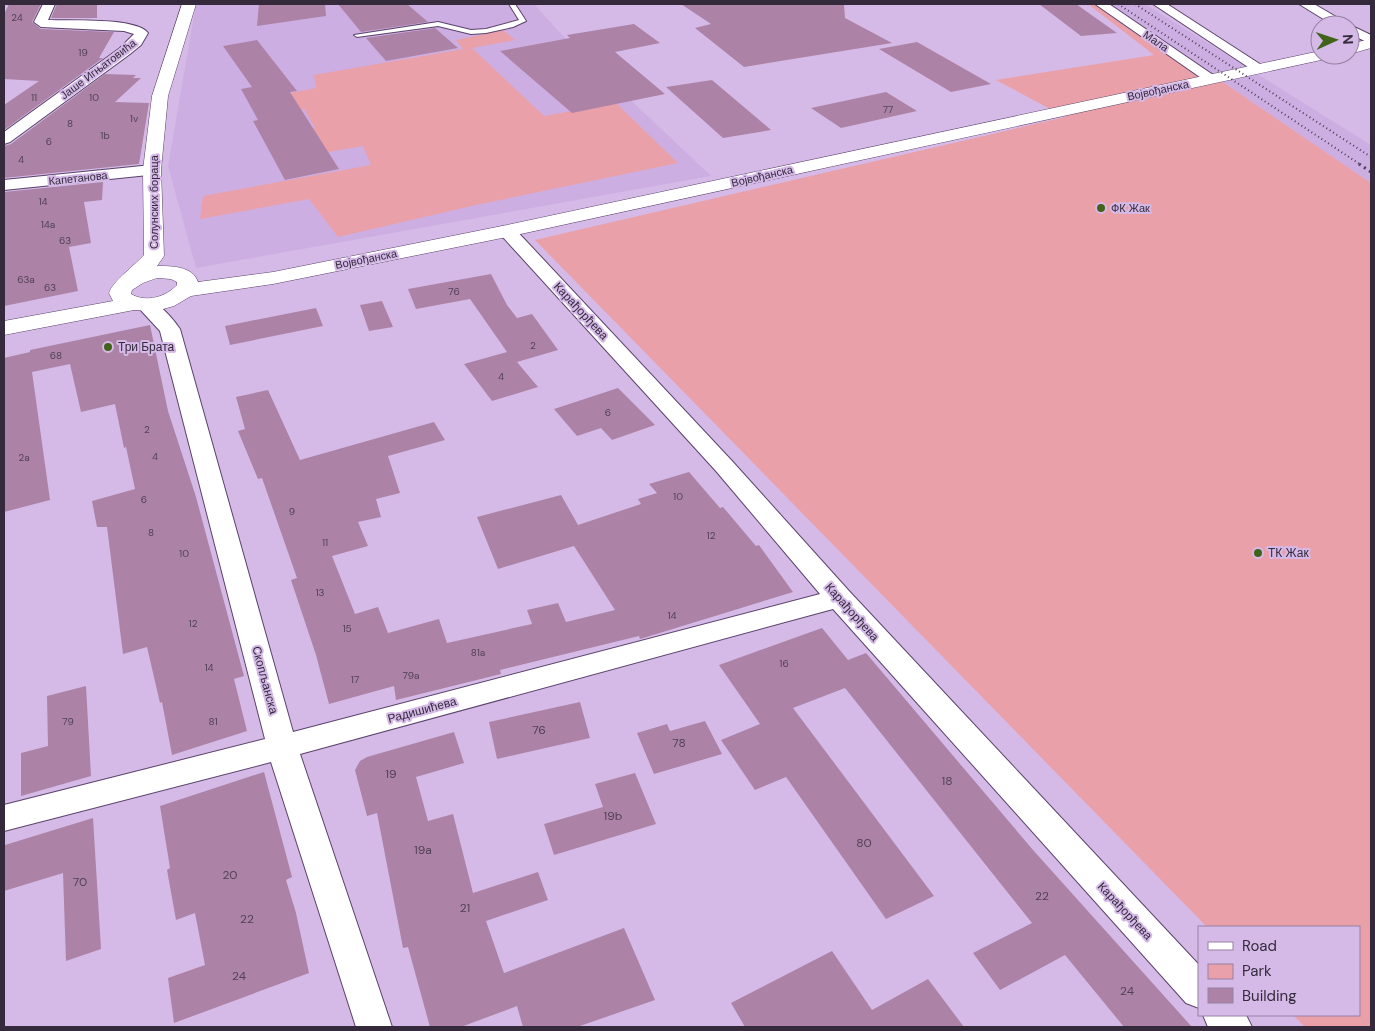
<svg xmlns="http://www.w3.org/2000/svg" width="1375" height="1031" font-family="'DM Sans',sans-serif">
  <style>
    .built { fill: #cdaee2 }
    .green { fill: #eaa0a9 }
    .building { fill: #ac83a6 }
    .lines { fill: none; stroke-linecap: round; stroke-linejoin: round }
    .lane-casing { stroke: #5a426a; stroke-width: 2 }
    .street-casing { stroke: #5a426a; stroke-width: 2 }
    .secondary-casing { stroke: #5a426a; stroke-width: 1 }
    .lane { fill: #fff; fill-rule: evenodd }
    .street { fill: #fff; fill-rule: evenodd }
    .secondary { fill: #fff; fill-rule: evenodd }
    .rail-far1 { stroke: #4e4157; stroke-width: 2; stroke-dasharray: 1 3; stroke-linecap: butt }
    .rail { stroke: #4e4157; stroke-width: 3; stroke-dasharray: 2 4; stroke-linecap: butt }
    .poi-dot { fill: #406319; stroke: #d5bae8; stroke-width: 2 }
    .labels { text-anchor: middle; stroke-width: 4; stroke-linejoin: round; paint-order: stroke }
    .number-label { font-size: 10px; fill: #534056 }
    .far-street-label { font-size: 11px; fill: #352a3c; stroke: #d5bae8 }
    .far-poi-label { font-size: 11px; fill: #352a3c; stroke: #d5bae8; text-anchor: start }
    .street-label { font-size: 12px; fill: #352a3c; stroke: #d5bae8 }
    .poi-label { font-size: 12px; fill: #352a3c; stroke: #d5bae8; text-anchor: start }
    .near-number-label { font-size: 12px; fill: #534056 }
  </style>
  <rect width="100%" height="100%" fill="#d5bae8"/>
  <!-- built -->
  <g class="built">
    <path d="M196 4H534L562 35 711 176 196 268 168 166Z"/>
    <path d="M1108 4H1145L1371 145V183Z"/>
  </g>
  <!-- green -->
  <g class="green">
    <path d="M1088 4H1108L1371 183V1027H1305L1293 1015H1359V927H1207L535 240 1065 117 996 80 1154 55Z"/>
    <path d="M503 30 515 40 472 48 544 116 616 103 678 163 476 205 338 237 309 199 200 219 203 196 371 165 363 146 317 154 304 131 315 128 304 109 287 112 279 95 316 88 314 75 463 49 456 40Z"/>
  </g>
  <!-- building -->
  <g class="building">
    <path d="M9 4H41L32 22 41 29 114 32 99 58H103L4 130V105L39 81 4 79V14Z"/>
    <path d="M57 4H97V18H51Z"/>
    <path d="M259 4H325L326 16 257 26Z"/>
    <path d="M338 4H407L428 22 361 32Z"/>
    <path d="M681 4H844L845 18 892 43 744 67 695 28 711 24Z"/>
    <path d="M1039 4H1076L1117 33 1081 36Z"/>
    <path d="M634 24 660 43 615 52 665 94 572 113 500 51 570 38 567 35Z"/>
    <path d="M435 28 458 48 386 61 366 38Z"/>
    <path d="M257 40 297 91 290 92 339 169 285 180 253 121 258 120 241 89 252 87 223 46Z"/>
    <path d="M917 42 991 84 951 92 879 49Z"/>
    <path d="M105 74 136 75 133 78H141L115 102 149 103 139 164 4 178V146L11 144Z"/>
    <path d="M712 80 771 130 723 138 666 87Z"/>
    <path d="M886 92 917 111 841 128 811 108Z"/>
    <path d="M103 182 102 200 84 202 91 243 69 247 78 291 4 306V192Z"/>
    <path d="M491 274 507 305 517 318 532 314 558 350 517 362 538 387 492 401 464 364 507 352 470 299 416 309 408 289Z"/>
    <path d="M382 301 393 327 369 331 360 305Z"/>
    <path d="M316 308 323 326 230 345 225 326Z"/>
    <path d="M150 325 168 411 196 497 244 676 234 679 247 731 172 755 162 702 160 703 147 647 123 654 107 527H97L92 501 135 489 126 447 124 448 115 404 81 412 70 364 32 372 50 500 4 512V358L30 352V350Z"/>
    <path d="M618 388 655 425 612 440 601 428 577 436 554 409Z"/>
    <path d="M268 390 300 460 434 422 445 440 388 456 400 493 376 499 381 517 358 522 368 546 332 556 355 614 378 607 388 633 439 619 447 643 532 624 527 610 558 603 566 622 615 610 574 546 498 569 477 517 561 495 578 525 641 504 638 499 657 493 649 484 689 472 720 508 723 507 756 546 759 545 793 592 640 639 639 636 500 670 501 674 396 700 394 686 329 704 316 655 291 580 297 578 262 478 258 479 238 431 245 429 236 397Z"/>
    <path d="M822 628 848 660 866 653 1033 850 1192 1027H1124L1065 955 1000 990 973 953 1032 923 845 688 793 708 934 896 886 919 786 777 755 790 721 740 760 724 719 665Z"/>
    <path d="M86 686 91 776 21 796V753L48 746 47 696Z"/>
    <path d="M580 702 590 738 497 759 489 722Z"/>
    <path d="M705 721 722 754 654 774 637 733 667 724 670 731Z"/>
    <path d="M454 732 464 763 416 777 428 821 453 814 473 893 538 872 548 900 486 921 504 973 624 928 655 1000 577 1027H523L517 1006 461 1027H430L408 947 403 948 377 813 367 816 355 770 360 761 367 757Z"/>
    <path d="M264 772 292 877 286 880 296 913 309 973 174 1023 168 978 205 965 195 913 176 920 167 870 170 868 160 806Z"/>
    <path d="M635 773 656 824 554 855 544 824 603 807 595 784Z"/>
    <path d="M93 818 101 949 66 961 63 873 4 891 5 845Z"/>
    <path d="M832 951 872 1010 928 979 964 1027H745L731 1003Z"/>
  </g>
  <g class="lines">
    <!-- lane casing -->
    <g class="lane-casing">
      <path id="lane" d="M509 4H515L526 21 513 27 486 33 471 34 438 26 357 37 354 35 438 22 471 30 486 29 519 20Z"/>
    </g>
    <!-- street casing -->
    <g class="street-casing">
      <g id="street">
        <path d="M43 4H55L48 20C69 21 136 17 148 33L141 45 130 54 10 142 4 144V132L120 48 134 34 124 31 41 27 34 22Z"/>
        <path d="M1095 4H1109L1219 79 1217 82H1207Z"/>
        <path d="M1153 4H1167L1266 68 1259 72 1254 71Z"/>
        <path d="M1299 4H1314L1350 25H1333Z"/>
        <path d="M1350 25 1371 35V44L1350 34Z"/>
        <path d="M152 165 158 166 160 170 158 174 4 190V180Z"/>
        <path d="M507 226 513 227 732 461 849 591 1199 965V1008L1186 1003 833 609 300 754 392 1027H356L271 762 4 831V805L265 739 160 331 136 305 139 301C155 297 171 316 180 329L293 732 820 594 716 471 501 235 498 231 501 227Z"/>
        <path d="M1203 1015H1246L1252 1027H1208Z"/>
      </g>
    </g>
    <!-- secondary casing -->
    <g class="secondary-casing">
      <g id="secondary">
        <path d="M182 4H196L168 96 161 170 164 256 157 266C171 266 193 266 198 282L273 272 507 225 1320 51V55H1329L1321 60 507 237 273 284 191 296 174 306 156 311 134 310 4 335V321L113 301 109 293C113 281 134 266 144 255L143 170 152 96ZM157 278 171 279 177 282V285C166 297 146 303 131 294L132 290 143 283Z"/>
        <path d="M1371 39V48L1350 54V44Z"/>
      </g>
    </g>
    <!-- lane -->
    <use href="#lane" class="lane"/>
    <!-- street -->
    <use href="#street" class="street"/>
    <!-- secondary -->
    <use href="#secondary" class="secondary"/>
    <!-- rail-far1 -->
    <g class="rail-far1">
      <path d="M1118 4 1361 165"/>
      <path d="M1135 4 1371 157"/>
    </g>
    <!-- rail -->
    <path class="rail" d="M1359 164 1371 172"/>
  </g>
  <!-- markers -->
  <g class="poi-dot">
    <circle cx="1101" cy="208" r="5"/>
    <circle cx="108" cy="347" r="5"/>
    <circle cx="1258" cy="553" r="5"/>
  </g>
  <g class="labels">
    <!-- number labels -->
    <g class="number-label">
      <text x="17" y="21">24</text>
      <text x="83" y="56">19</text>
      <text x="34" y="101">11</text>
      <text x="94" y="101">10</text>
      <text x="888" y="113">77</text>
      <text x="134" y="122">1v</text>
      <text x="70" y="127">8</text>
      <text x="105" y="139">1b</text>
      <text x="49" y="145">6</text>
      <text x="21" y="163">4</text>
      <text x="43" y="205">14</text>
      <text x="48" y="228">14a</text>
      <text x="65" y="244">63</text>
      <text x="26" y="283">63a</text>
      <text x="50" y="291">63</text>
      <text x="454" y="295">76</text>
      <text x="533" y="349">2</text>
      <text x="56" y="359">68</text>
      <text x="501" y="380">4</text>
      <text x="608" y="416">6</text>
      <text x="147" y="433">2</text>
      <text x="155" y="460">4</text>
      <text x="24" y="461">2a</text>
      <text x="678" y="500">10</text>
      <text x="144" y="503">6</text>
      <text x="292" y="515">9</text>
      <text x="151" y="536">8</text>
      <text x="711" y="539">12</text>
      <text x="325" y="546">11</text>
      <text x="184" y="557">10</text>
      <text x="320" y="596">13</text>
      <text x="672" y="619">14</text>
      <text x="193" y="627">12</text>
      <text x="347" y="632">15</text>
      <text x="478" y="656">81a</text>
      <text x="784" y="667">16</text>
      <text x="209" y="671">14</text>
      <text x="411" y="679">79a</text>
      <text x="355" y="683">17</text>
      <text x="68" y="725">79</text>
      <text x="213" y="725">81</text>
    </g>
    <!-- far-street labels -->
    <g class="far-street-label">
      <text transform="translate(1156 41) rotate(34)" y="4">Мала</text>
      <text transform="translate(98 69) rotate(-37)" y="4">Јаше Игњатовића</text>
      <text transform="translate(1158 90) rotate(-12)" y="4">Војвођанска</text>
      <text transform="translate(762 176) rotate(-13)" y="4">Војвођанска</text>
      <text transform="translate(78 178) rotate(-6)" y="4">Капетанова</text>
      <text transform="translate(154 202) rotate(-90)" y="4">Солунских бораца</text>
      <text transform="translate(366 259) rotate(-11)" y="4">Војвођанска</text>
    </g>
    <!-- far-poi labels -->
    <g class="far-poi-label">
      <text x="1111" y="212">ФК Жак</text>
    </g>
    <!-- street labels -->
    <g class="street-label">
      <text transform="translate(581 311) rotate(47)" y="4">Карађорђева</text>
      <text transform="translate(852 612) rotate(48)" y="4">Карађорђева</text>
      <text transform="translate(265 680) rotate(75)" y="4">Скопљанска</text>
      <text transform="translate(422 710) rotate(-15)" y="4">Радишићева</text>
      <text transform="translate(1125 911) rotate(47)" y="4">Карађорђева</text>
    </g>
    <!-- poi labels -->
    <g class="poi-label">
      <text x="118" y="351">Три Брата</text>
      <text x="1268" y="557">ТК Жак</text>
    </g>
    <!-- near-number labels -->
    <g class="near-number-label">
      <text x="539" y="734">76</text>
      <text x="679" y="747">78</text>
      <text x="391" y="778">19</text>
      <text x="947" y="785">18</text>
      <text x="613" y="820">19b</text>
      <text x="864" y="847">80</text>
      <text x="423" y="854">19a</text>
      <text x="230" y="879">20</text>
      <text x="80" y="886">70</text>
      <text x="1042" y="900">22</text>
      <text x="465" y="912">21</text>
      <text x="247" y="923">22</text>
      <text x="239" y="980">24</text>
      <text x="1127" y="995">24</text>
    </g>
  </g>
  <!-- border -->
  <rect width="1375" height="1031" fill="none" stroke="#352a3c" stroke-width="10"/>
  <!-- legend -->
  <rect x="1198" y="926" width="162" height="90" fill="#d5bae8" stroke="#9580a3"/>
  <rect x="1208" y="942" width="25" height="8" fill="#ffffff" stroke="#9580a3"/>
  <text x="1242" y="951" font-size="15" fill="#352a3c">Road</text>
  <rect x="1208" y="964" width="25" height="15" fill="#eaa0a9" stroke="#9580a3"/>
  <text x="1242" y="976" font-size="15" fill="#352a3c">Park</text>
  <rect x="1208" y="988" width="25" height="15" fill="#ac83a6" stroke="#9580a3"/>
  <text x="1242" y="1001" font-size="15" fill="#352a3c">Building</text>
  <!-- north arrow -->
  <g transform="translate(1335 40) rotate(87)"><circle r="24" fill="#d5bae8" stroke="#9580a3"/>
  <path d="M0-4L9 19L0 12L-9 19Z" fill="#406319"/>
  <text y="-8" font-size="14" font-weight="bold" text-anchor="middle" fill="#352a3c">N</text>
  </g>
</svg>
